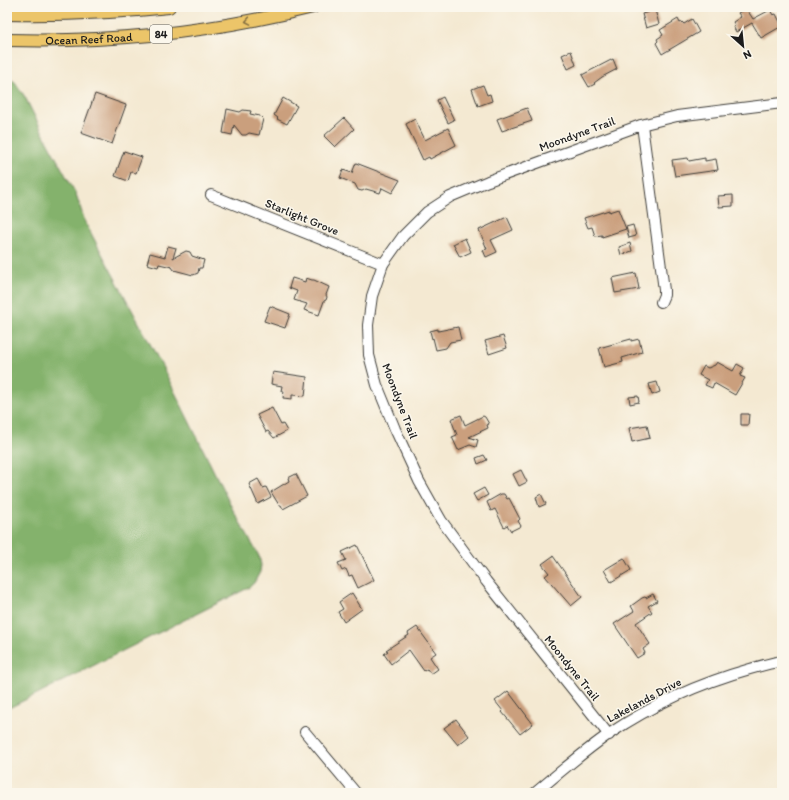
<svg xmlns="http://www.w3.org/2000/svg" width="789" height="800" font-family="Itim,sans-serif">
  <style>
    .forest { fill: #84b26c; stroke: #506744 }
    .building { fill: #ca9f7d }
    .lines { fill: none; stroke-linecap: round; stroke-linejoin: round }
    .minor-casing { stroke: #3c3b37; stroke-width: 12 }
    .major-casing { stroke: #3c3b37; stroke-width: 14 }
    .minor { stroke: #fff; stroke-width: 10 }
    .major { stroke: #ecc569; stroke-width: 12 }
    .oneway { stroke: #847042 }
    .labels { text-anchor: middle; stroke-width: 3; stroke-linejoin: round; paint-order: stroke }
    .shield { fill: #fbf7ec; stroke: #5f5e5a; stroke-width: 1 }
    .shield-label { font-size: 11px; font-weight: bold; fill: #1c1c1c }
    .street-label { font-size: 12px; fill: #1c1c1c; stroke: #fbf7ec }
  </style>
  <rect width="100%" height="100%" fill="#fbf7ec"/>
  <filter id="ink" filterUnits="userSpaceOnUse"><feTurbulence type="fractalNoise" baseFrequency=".025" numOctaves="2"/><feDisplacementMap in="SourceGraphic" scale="8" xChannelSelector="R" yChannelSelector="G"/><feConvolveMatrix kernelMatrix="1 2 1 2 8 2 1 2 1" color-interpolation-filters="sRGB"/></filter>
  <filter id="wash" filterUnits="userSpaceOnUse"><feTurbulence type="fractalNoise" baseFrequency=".012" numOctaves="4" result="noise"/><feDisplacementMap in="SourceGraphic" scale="16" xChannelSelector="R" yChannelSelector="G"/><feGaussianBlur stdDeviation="0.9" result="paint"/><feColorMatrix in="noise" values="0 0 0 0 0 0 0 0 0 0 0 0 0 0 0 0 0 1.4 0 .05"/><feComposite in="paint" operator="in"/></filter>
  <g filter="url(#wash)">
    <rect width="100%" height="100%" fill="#f4e9d2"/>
    <!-- forest -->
    <path class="forest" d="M7 80H12L15 82 25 97 48 143 76 194 85 222 162 366 233 510 259 556 261 565 260 572 254 583 248 588 7 709Z"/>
    <g id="blocks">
      <!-- building -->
      <g class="building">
        <path d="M746 8 753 19 770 10 773 15 776 14 782 26 761 38 752 23 736 32 733 26 735 25 733 22 741 17 738 13Z"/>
        <path d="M655 10 659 24 646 28 642 14Z"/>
        <path d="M678 19 680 23 682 22 684 24 692 19 699 32 662 54 656 43 658 41 657 39 663 35 660 30Z"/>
        <path d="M571 51 576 65 568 69 562 55Z"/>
        <path d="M613 59 617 69 602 77 594 83 595 84 589 87 582 75Z"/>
        <path d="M483 85 487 95 490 94 492 101 478 106 472 89Z"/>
        <path d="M95 94 126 105 112 144 81 133Z"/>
        <path d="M443 97 454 120 448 123 437 100Z"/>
        <path d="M283 98 297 106 287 124 277 119 278 118 274 115Z"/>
        <path d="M527 108 532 121 502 131 497 119Z"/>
        <path d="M227 109 240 112 243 110 251 111 250 114 260 116 263 119 259 135 249 133 246 135H242L234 125 232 135 223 133Z"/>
        <path d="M344 118 354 129 335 147 324 136Z"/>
        <path d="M415 119 425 140 448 128 456 145 430 159 429 157 423 160 406 124Z"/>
        <path d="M124 151 142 157 136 173 131 172 128 181 115 176Z"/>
        <path d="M688 158 689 161 705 158V161L716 159 718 170 675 176 672 160Z"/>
        <path d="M356 163 400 180 392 193 382 188 380 193 366 189 362 191 358 190 355 184 340 178 343 170 352 173Z"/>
        <path d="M733 195V206L719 207 718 196Z"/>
        <path d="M618 209 626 229 602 237V235L595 236 592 227 588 228 584 218 609 210V212Z"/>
        <path d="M507 217 513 230 491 240 497 252 486 257 483 250 487 249 479 230Z"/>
        <path d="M633 225 636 236 629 238 626 227Z"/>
        <path d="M465 238 471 252 460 257 453 244Z"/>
        <path d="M630 243 632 251 621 255 619 247Z"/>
        <path d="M168 246 176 248 173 258 186 251 190 252 192 256 204 260 202 268H199L198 273 193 275 174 270 172 267 159 264 158 267 147 264 150 253 165 257Z"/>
        <path d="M636 273 639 289 615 293 612 278Z"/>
        <path d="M292 278 305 282 306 278 312 280H314L329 287 326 295 327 297 326 300 324 301 319 315 304 310 307 304 294 300 297 291 289 288Z"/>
        <path d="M270 306 290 314 285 328 264 321Z"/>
        <path d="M458 327 461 340 450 342 446 348 436 350 433 338 432 339 430 331 438 329V331Z"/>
        <path d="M503 336 507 348 489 354 485 341Z"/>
        <path d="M631 339V341L639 339 642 352 622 358 623 362 604 367 599 348Z"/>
        <path d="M717 362 733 371 737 364 744 368 740 376 745 378 735 395 714 383 712 388 705 385 708 380 699 375 704 366 708 368 715 365Z"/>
        <path d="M273 372 307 377 305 396 292 395V399L283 398 284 391H281L282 386 271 384Z"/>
        <path d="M657 382 660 392 652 395 649 384Z"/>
        <path d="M638 396 639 402 630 404 629 397Z"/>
        <path d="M272 408 281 425 283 424 287 431 274 438 268 431 266 432 257 415Z"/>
        <path d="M741 414H749L748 425H741Z"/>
        <path d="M461 415 465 425 483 416 485 417 489 424 487 425 488 428 469 437 478 440 476 447 470 445 458 450 452 437 457 435 451 419Z"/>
        <path d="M647 425 650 438 632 442 629 428Z"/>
        <path d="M484 455 487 460 478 464 476 458Z"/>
        <path d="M521 470 527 482 519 486 513 474Z"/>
        <path d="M296 474 307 496 283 509 281 505H279L271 492 289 481 288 478Z"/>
        <path d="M258 479 263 488 266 487 271 497 258 504 249 484Z"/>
        <path d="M484 488 488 495 477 501 473 494Z"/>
        <path d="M501 494H504L507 499 509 498 520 519 518 521 521 526 511 531 507 525 504 527 495 509 491 511 487 502Z"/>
        <path d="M541 494 546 504 539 507 536 497Z"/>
        <path d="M357 545 374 580 358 588 352 575 349 576 346 569 342 571 338 563 346 560 342 552Z"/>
        <path d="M553 556 582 597 571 606 545 576 549 573 542 564Z"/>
        <path d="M624 558 631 570 611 582 604 570Z"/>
        <path d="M352 593 362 609 344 622 338 612 343 609 339 602Z"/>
        <path d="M653 594 657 601 648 606 652 612 636 623 650 644 643 649 645 653 637 658 614 624 634 611 631 606 642 598 645 597 646 598Z"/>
        <path d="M417 627 436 653 430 657 438 669 431 674 427 669 424 671 409 650 391 664 384 654 388 651 386 650 409 635 408 633Z"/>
        <path d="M508 691 533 724 520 734 502 712 503 711 495 701Z"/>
        <path d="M456 719 469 736 458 745 444 728Z"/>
      </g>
    </g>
  </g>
  <g filter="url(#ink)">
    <use href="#blocks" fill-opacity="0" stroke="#3c3b37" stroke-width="1"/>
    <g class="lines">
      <!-- minor casing -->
      <g class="minor-casing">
        <g id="minor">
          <path d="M642 125 664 290V295L661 302"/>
          <path d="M211 195 383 264"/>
          <path d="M305 732 356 793"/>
          <path d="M609 735 486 581 441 520 419 481 395 429 377 385 369 355 368 325 372 296 383 264 403 236 427 212 450 197 488 181 641 125 677 116 782 103"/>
          <path d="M535 793C559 773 583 752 609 734 652 705 700 683 750 669 760 666 771 663 782 661"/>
        </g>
      </g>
      <!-- major casing -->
      <g class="major-casing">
        <g id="major">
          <path d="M7 14C61 15 115 13 169 7"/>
          <path id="s1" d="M7 40C110 43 213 32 313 7"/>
        </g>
      </g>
      <!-- minor -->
      <use href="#minor" class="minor"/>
      <!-- major -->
      <use href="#major" class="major"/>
    </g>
    <!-- one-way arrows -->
    <defs><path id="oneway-chevron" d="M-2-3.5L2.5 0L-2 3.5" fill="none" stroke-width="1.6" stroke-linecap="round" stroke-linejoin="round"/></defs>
    <use class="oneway" href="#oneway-chevron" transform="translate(248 21) rotate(170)"/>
  </g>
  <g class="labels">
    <!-- shield labels -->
    <rect class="shield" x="150" y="25" width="22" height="18" rx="3"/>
    <g class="shield-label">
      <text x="161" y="38">84</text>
    </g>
    <!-- street labels -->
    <g class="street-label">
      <text dy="4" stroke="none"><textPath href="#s1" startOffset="82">Ocean Reef Road</textPath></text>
      <text transform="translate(577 134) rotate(-20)" y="4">Moondyne Trail</text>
      <text transform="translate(302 217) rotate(22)" y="4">Starlight Grove</text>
      <text transform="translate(400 401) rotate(69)" y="4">Moondyne Trail</text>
      <text transform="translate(572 668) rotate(51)" y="4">Moondyne Trail</text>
      <text transform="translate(644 700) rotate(-28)" y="4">Lakelands Drive</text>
    </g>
  </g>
  <!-- margin -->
  <rect width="789" height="800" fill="none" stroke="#fbf7ec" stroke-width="24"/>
  <!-- north arrow -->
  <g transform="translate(743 46) rotate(153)" stroke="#fbf7ec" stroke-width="3" paint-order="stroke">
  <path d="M0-3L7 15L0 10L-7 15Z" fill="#1c1c1c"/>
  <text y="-6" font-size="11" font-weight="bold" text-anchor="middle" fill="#1c1c1c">N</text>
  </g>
</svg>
